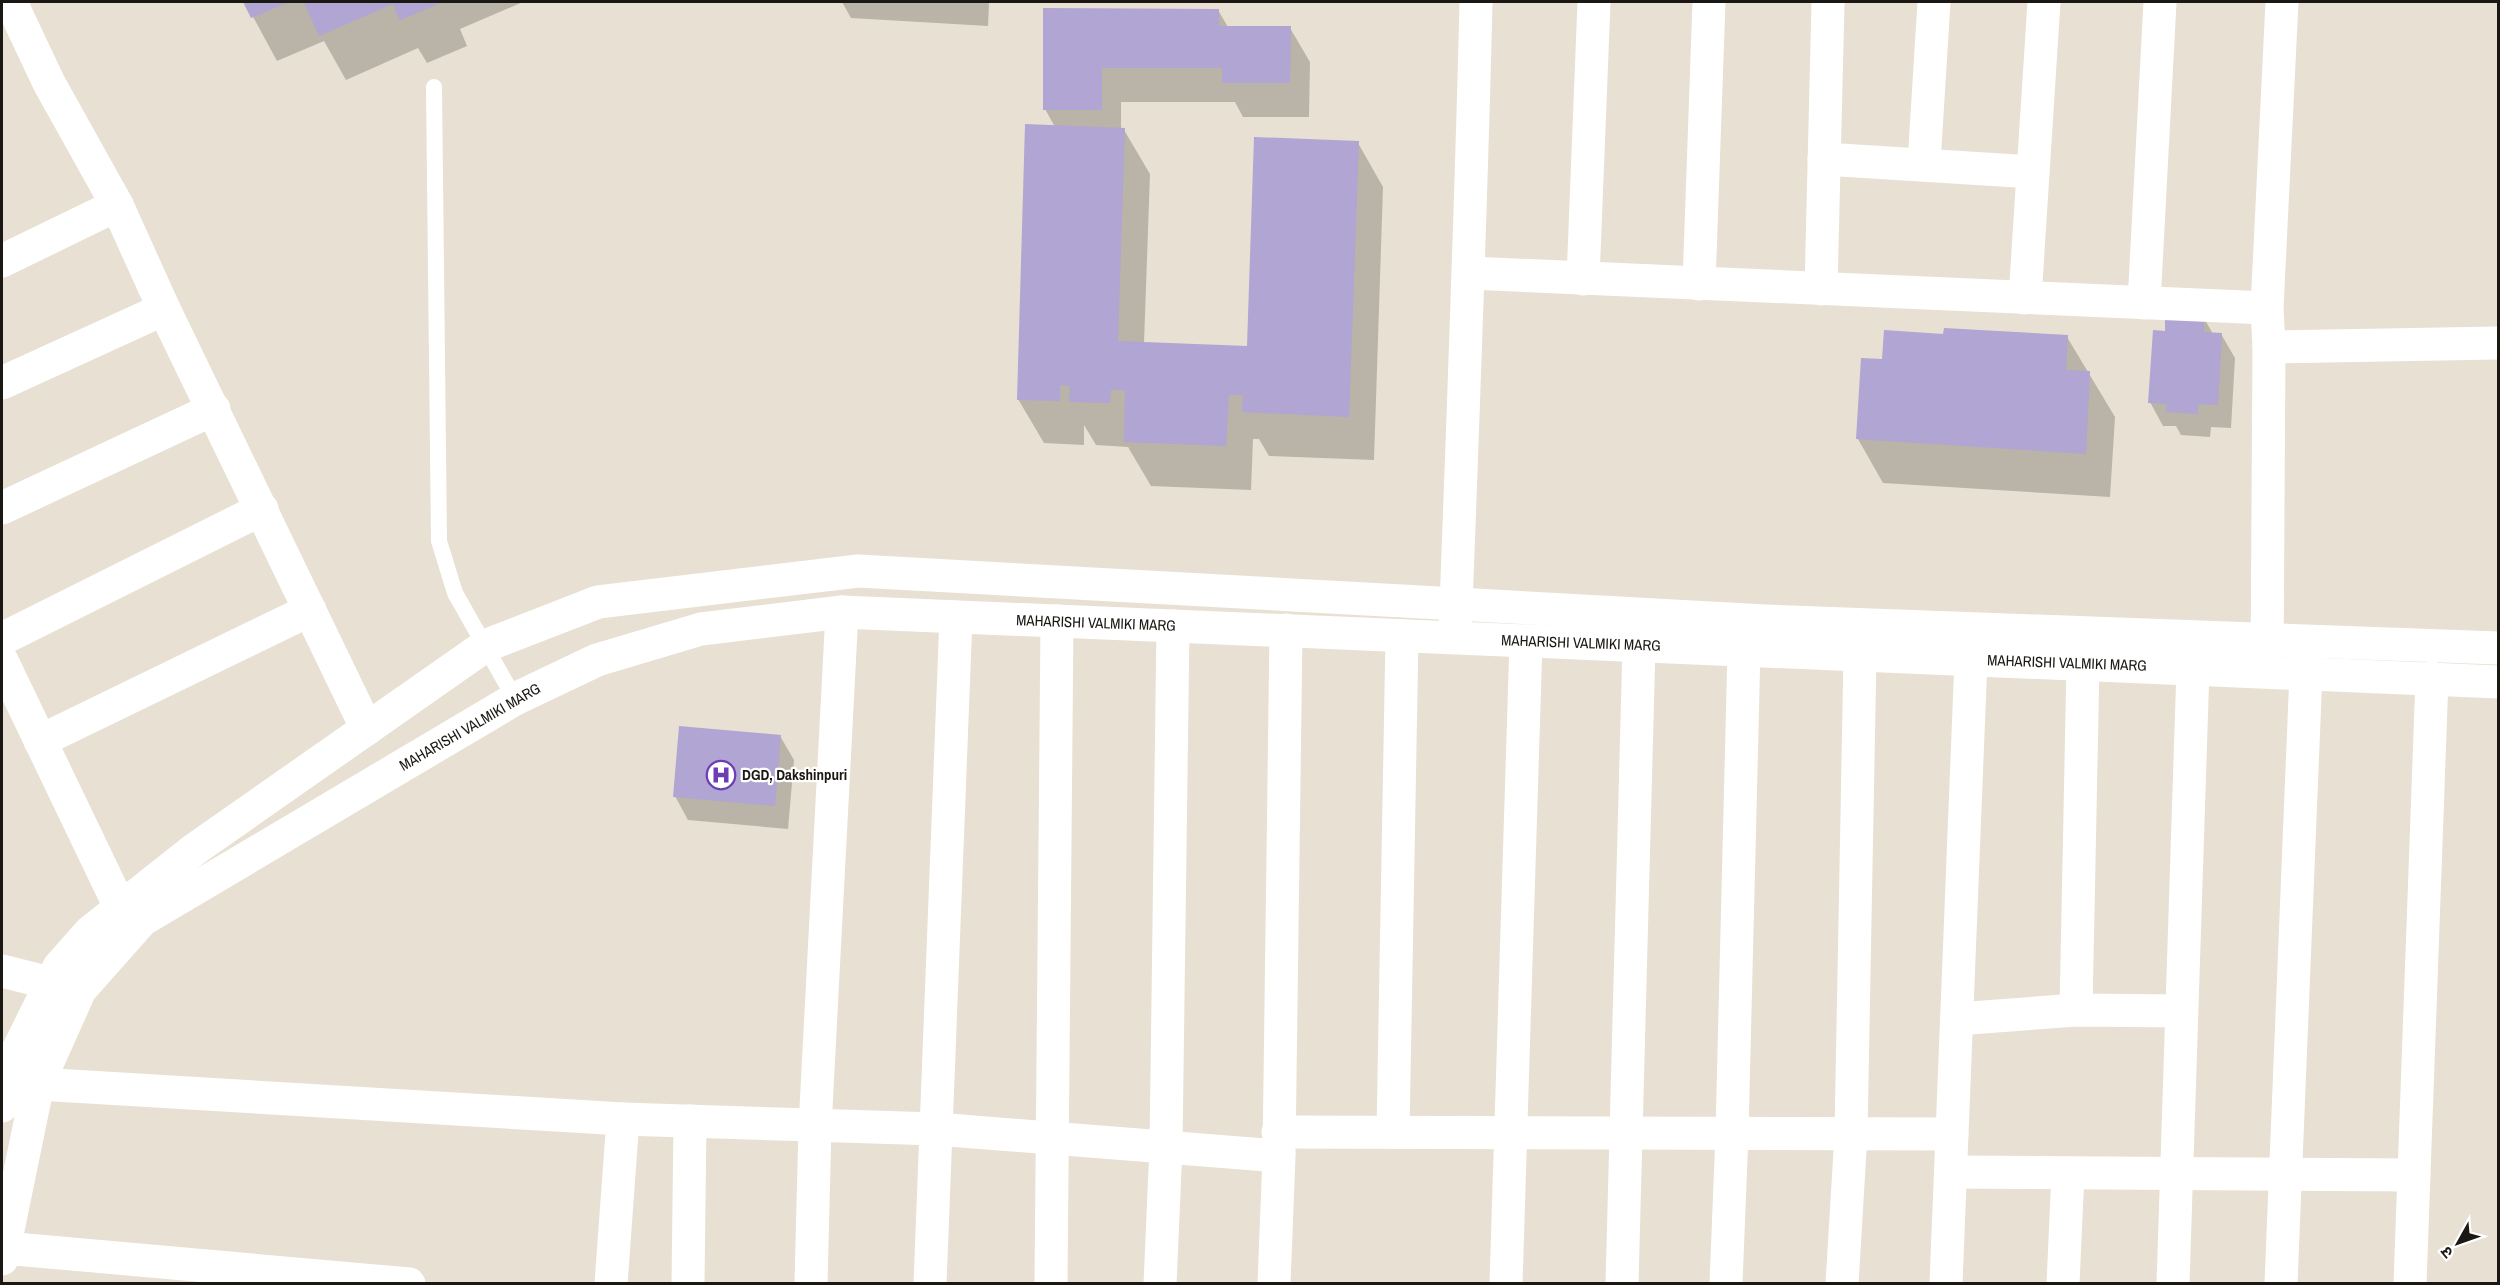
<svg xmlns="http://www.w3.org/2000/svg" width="2500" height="1285" font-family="'Archivo Narrow','Noto Sans Devanagari',sans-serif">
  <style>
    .shadow { fill: #0003 }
    .building { fill: #b0a5d3 }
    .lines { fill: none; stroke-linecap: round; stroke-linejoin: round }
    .service { stroke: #fff; stroke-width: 16 }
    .minor { stroke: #fff; stroke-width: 33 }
    .tertiary { stroke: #fff; stroke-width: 33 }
    .labels { text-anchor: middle; stroke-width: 4.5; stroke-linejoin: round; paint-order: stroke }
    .street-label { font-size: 15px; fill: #1b1813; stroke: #fff }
    .poi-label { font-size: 15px; font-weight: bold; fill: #1b1813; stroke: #fff; text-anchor: start }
  </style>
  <rect width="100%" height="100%" fill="#e8e0d2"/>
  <!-- shadow -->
  <g class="shadow">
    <path d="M245 2H523L460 29 467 46 427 63 418 48 346 80 324 41 277 61Z"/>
    <path d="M842 2H989L988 26 851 18Z"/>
    <path d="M1044 9 1218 10 1228 27 1290 28 1310 62 1309 117H1243L1235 102H1121V130H1124L1150 174 1144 343 1248 348 1358 143 1383 187 1374 460 1269 456 1259 439H1253L1251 490 1151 486 1128 447 1096 445 1084 425V445L1044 443 1018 399 1055 127 1045 109Z"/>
    <path d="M2204 318 2213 334H2221L2235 358 2231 428 2211 427 2210 437 2181 435 2176 426H2163L2150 402 2166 333Z"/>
    <path d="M1945 335 2067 337 2115 417 2110 497 1883 483 1858 439 1884 361Z"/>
    <path d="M780 736 794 760 788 829 688 820 675 796Z"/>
  </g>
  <!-- building -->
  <g class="building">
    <path d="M243 2H289L251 18Z"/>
    <path d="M304 2H443L400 20 393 4 319 36Z"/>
    <path d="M1043 8 1219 9V26H1291L1290 83H1222V68H1102V110H1043Z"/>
    <path d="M1025 124 1125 128 1118 341 1247 346 1254 137 1359 141 1349 417 1242 412 1243 395H1229L1226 446 1124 442 1125 390H1111L1110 403 1069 402 1070 386 1060 385V401L1017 400Z"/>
    <path d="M2165 314 2204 316V332L2222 333 2218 405 2198 404V414L2166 412 2167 404 2148 403 2153 330 2165 331Z"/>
    <path d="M1944 328 2068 335 2066 370 2090 371 2086 454 1856 439 1861 358 1882 359 1884 330 1943 334Z"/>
    <path d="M679 726 781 735 775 806 673 797Z"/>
  </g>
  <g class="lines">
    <!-- service -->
    <path class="service" d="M434 87 439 541 455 593 515 699"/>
    <!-- minor -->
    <g class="minor">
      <path d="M13 2 15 11 49 83 117 205 164 309 367 729"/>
      <path d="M1824 159 2033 172"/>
      <path d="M1924 163 1934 2"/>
      <path d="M2 261 117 205"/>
      <path d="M1470 273 2267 308"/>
      <path d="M1583 279 1594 2"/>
      <path d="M1699 284 1709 2"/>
      <path d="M1821 289 1828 2"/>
      <path d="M2025 298 2044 2"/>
      <path d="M2144 303 2160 2"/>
      <path d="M2269 347 2498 343"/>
      <path d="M2 383 164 309"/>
      <path d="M2 508 214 409"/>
      <path d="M1455 632C1463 422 1471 212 1476 2"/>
      <path d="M2 639 262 509"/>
      <path d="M2 661 121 909"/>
      <path d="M2267 668 2269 347 2267 308 2282 2"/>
      <path d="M40 741 310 610"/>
      <path d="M2 971 78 990"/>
      <path d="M2076 1010 2083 664"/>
      <path d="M1957 1019 2076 1010 2181 1011"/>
      <path d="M38 1084 623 1119 936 1129 1279 1156 1274 1284"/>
      <path d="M1278 1132 1952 1134"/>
      <path d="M1393 1132 1402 636"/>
      <path d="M1279 1154 1286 630"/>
      <path d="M1951 1172 2414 1175"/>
      <path d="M4 1248 409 1284"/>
      <path d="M611 1284 623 1119"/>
      <path d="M688 1284 690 1121"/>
      <path d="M811 1284 815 1127 842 612"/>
      <path d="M930 1284 956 617"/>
      <path d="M1051 1284 1057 621"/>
      <path d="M1160 1284 1166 1147 1173 626"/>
      <path d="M1506 1284 1526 641"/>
      <path d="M1622 1284 1639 645"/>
      <path d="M1726 1284 1732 1133 1744 649"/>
      <path d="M1842 1284 1851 1134 1860 654"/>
      <path d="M1946 1284 1971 659"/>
      <path d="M2063 1284 2068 1173"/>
      <path d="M2173 1284 2193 668"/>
      <path d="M2281 1284 2306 672"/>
      <path d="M2410 1284 2432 678"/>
    </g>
    <!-- tertiary -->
    <g class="tertiary">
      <path d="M2 1106 11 1064 59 967 90 932 195 849 485 646 598 602 858 571 1765 621 2498 648"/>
      <path d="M2 1259 38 1084 80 990 142 920 515 699 597 660 701 629 842 612 2498 682"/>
    </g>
  </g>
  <!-- icons -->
  <defs>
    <g id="hospital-ring" transform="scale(1.5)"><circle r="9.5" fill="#fff" stroke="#6b3eb6" stroke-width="1.5"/><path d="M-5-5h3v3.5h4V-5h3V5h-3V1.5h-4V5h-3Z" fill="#6b3eb6"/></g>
  </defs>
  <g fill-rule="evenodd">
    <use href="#hospital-ring" x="721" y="775"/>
  </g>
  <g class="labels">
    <!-- street labels -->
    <g class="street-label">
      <text transform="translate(1096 623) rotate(2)" y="5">MAHARISHI VALMIKI MARG</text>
      <text transform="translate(1581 643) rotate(2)" y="5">MAHARISHI VALMIKI MARG</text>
      <text transform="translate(2067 663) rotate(2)" y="5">MAHARISHI VALMIKI MARG</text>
      <text transform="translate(470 727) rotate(-30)" y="5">MAHARISHI VALMIKI MARG</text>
    </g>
    <!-- poi labels -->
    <g class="poi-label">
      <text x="742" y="780">DGD, Dakshinpuri</text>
    </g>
  </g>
  <!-- border -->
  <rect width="2500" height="1285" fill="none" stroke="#1b1813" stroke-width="6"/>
  <!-- north arrow -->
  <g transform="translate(2458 1243) rotate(230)" stroke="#ffffff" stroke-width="4.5" paint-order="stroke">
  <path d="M0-4.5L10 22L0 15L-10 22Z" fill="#1b1813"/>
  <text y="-9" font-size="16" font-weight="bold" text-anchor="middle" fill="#1b1813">उ</text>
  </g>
</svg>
